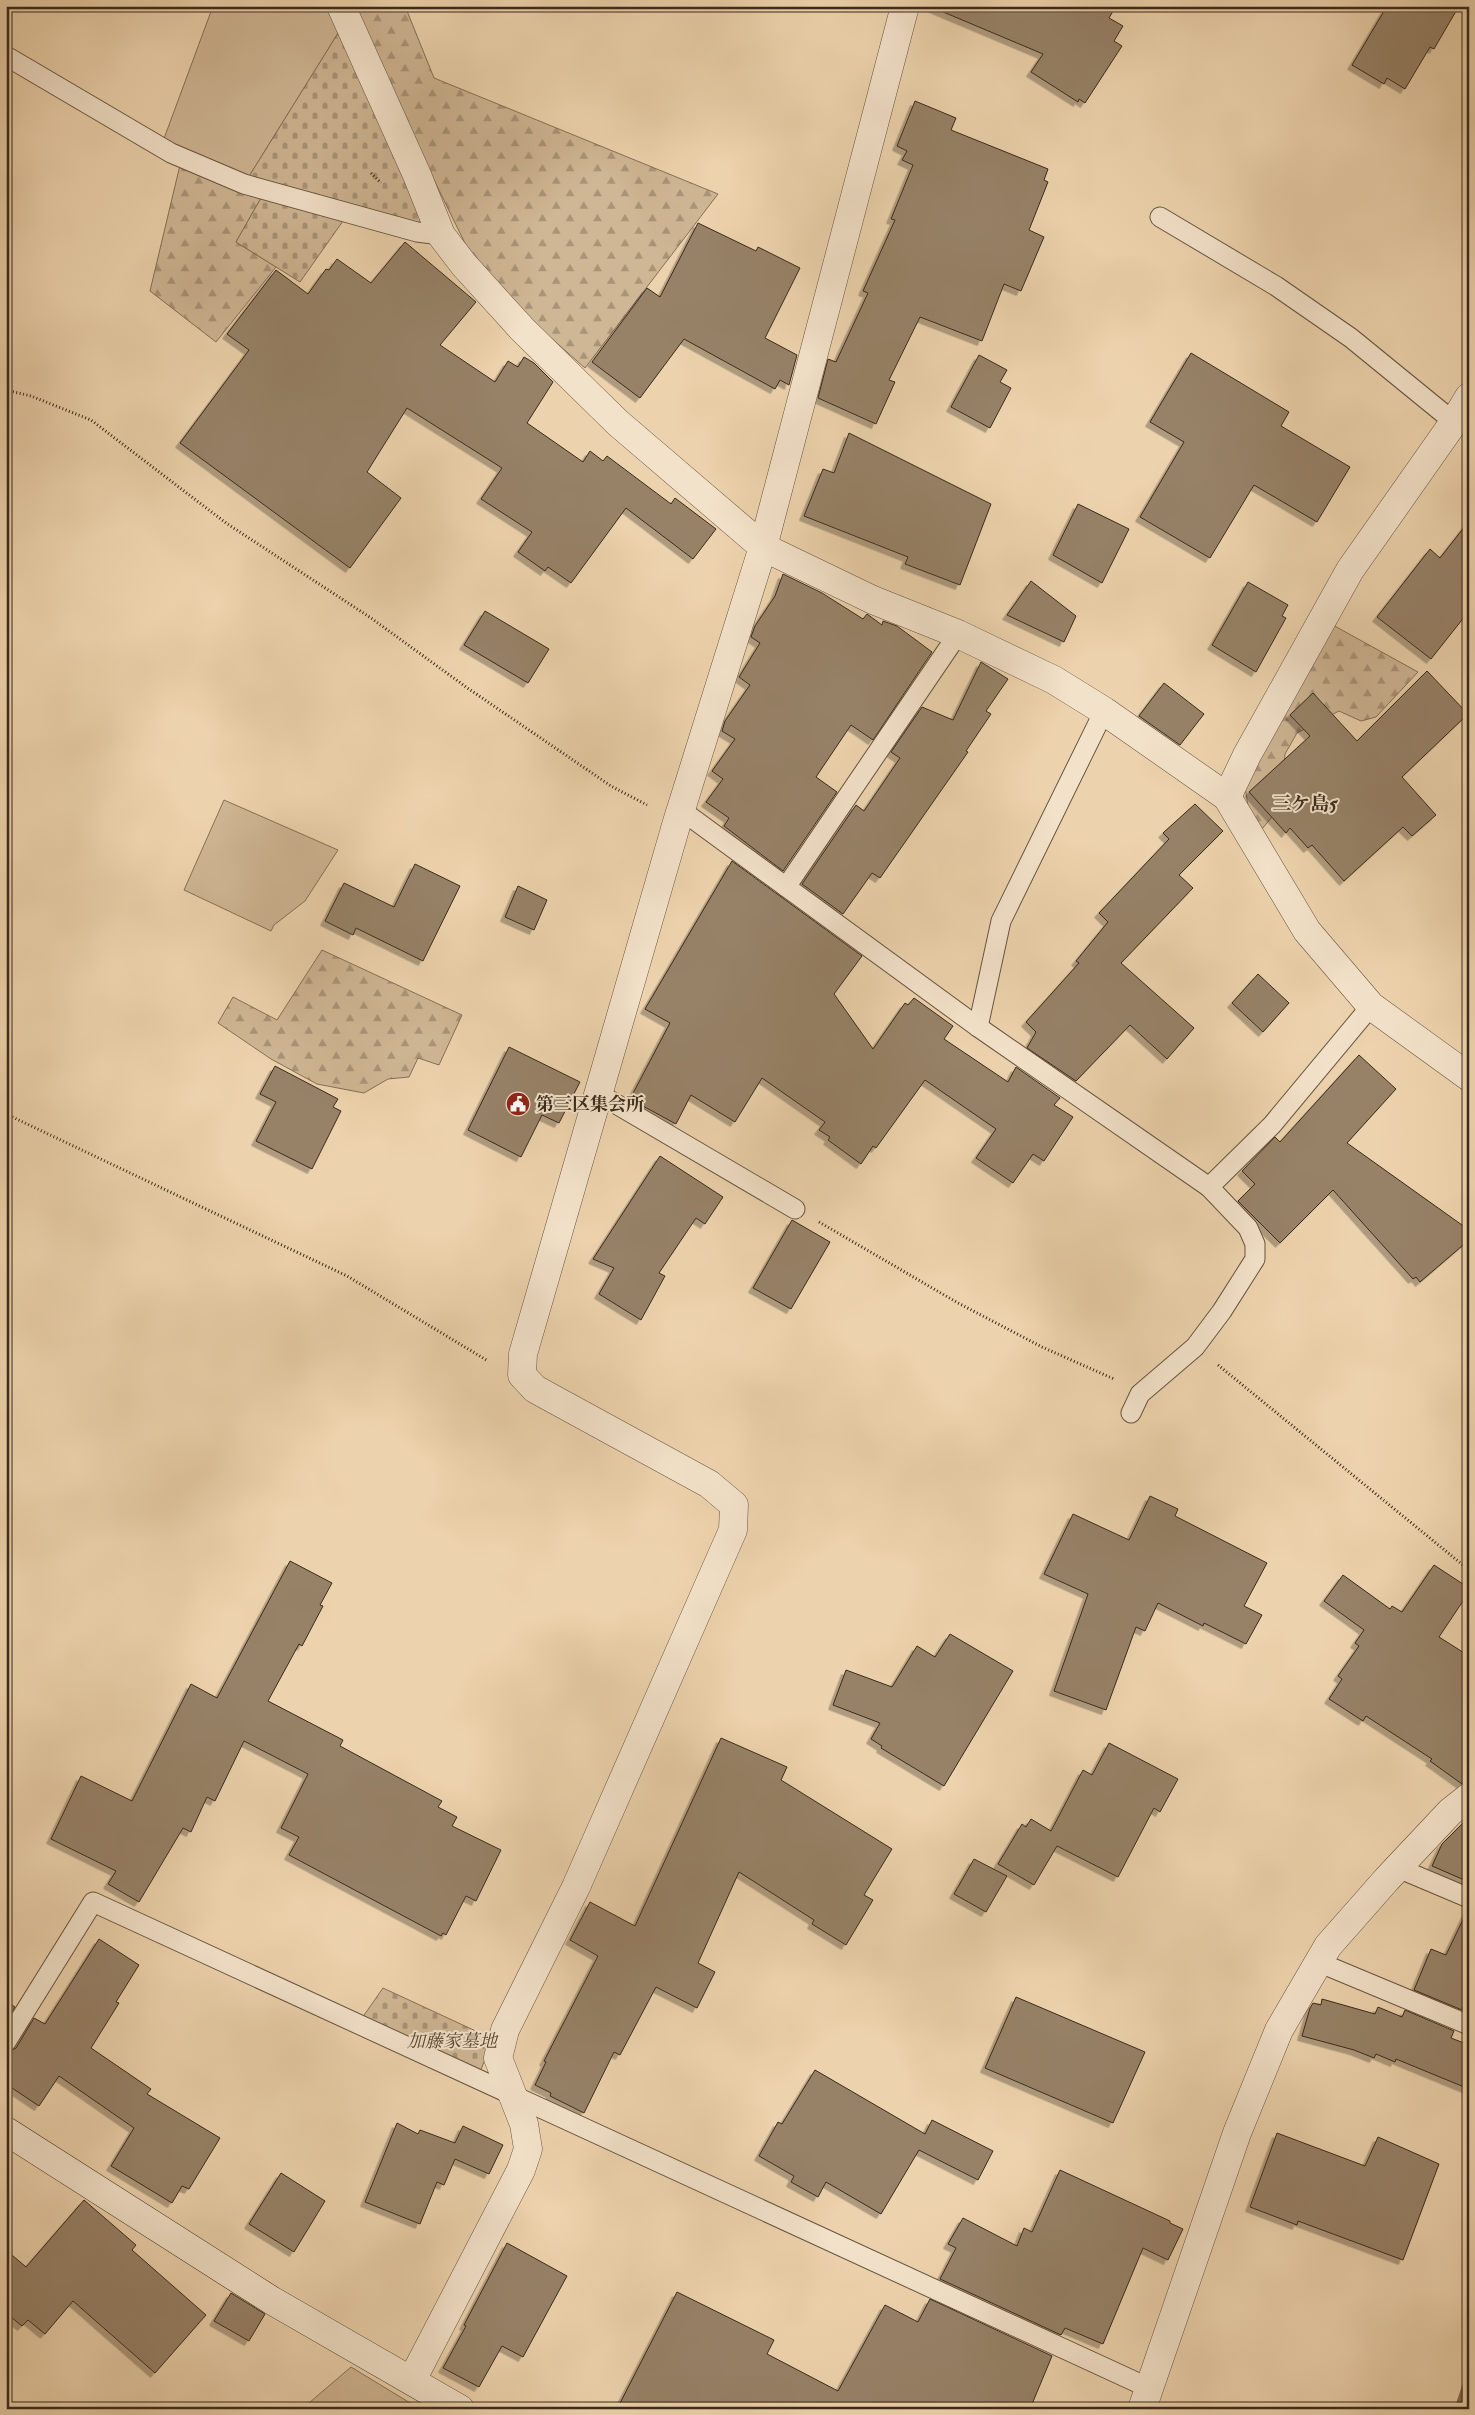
<svg xmlns="http://www.w3.org/2000/svg" width="1475" height="2415" font-family="'IM FELL Double Pica','Noto Serif JP',serif">
  <style>
    .green { fill: #cfb694; stroke: #847058 }
    .forest { fill: url(#forest-firs); stroke: #847058 }
    .cemetery { fill: url(#cemetery-stones); stroke: #847058 }
    .lines { fill: none; stroke-linecap: round; stroke-linejoin: round }
    .stream { stroke: #816d55; stroke-width: 11 }
    .building { fill: #978267; stroke: #3a2a1b; filter: url(#shadow) }
    .lane-casing { stroke: #675440; stroke-width: 21 }
    .street-casing { stroke: #675440; stroke-width: 29 }
    .secondary-casing { stroke: #3a2a1b; stroke-width: 29 }
    .path { stroke: #3a2a1b; stroke-width: 3; stroke-dasharray: 1 2.5; stroke-linecap: butt }
    .lane { stroke: #f3e2ca; stroke-width: 19 }
    .street { stroke: #f3e2ca; stroke-width: 28 }
    .secondary { stroke: #f3e2ca; stroke-width: 28 }
    .labels { text-anchor: middle; stroke-width: 4; stroke-linejoin: round; paint-order: stroke }
    .poi-label { font-size: 18px; font-weight: bold; fill: #3a2a1b; stroke: #f3e2ca; text-anchor: start }
    .park-label { font-size: 18px; font-style: italic; fill: #584633; stroke: #f3e2ca }
    .neighbourhood-label { font-size: 19px; font-weight: bold; fill: #3a2a1b; stroke: #f3e2ca }
  </style>
  <defs>
    <pattern id="forest-firs" width="22" height="20" patternUnits="userSpaceOnUse" patternTransform="scale(1.25)"><rect width="22" height="20" fill="#cfb694"/><path d="M5 1l3.5 6h-7zM16 11l3.5 6h-7z" fill="#a99478"/></pattern>
    <pattern id="cemetery-stones" width="16" height="16" patternUnits="userSpaceOnUse" patternTransform="scale(1.25)"><rect width="16" height="16" fill="#cfb694"/><path d="M2 7V4a2 2 0 0 1 4 0v3zM10 15v-3a2 2 0 0 1 4 0v3z" fill="#a99478"/></pattern>
    <filter id="shadow"><feDropShadow dx="-4.5" dy="4.5" stdDeviation="0" flood-color="#0004"/></filter>
  </defs>
  <rect width="100%" height="100%" fill="#edd3ad"/>
  <filter id="stains"><feTurbulence type="fractalNoise" baseFrequency=".004" numOctaves="4"/><feColorMatrix values="0 0 0 0 .2 0 0 0 0 .09 0 0 0 0 .02 0 0 0 .5 -.17"/></filter>
  <radialGradient id="worn" r=".72"><stop offset=".6" stop-color="#630" stop-opacity="0"/><stop offset="1" stop-color="#630" stop-opacity=".3"/></radialGradient>
  <!-- green -->
  <g class="green">
    <path d="M213 6H328L340 30 248 178 162 144Z"/>
    <path d="M224 800 338 850 305 901 274 925 271 931 184 890Z"/>
    <path d="M351 2367 420 2409H302Z"/>
  </g>
  <!-- forest -->
  <g class="forest">
    <path d="M349 6H405L434 78 718 194 585 368 481 276Z"/>
    <path d="M180 165 261 198 236 242 276 267 216 342 150 291Z"/>
    <path d="M1331 624 1418 672 1376 717 1361 721 1339 711 1297 733 1285 754 1281 806 1262 829H1259L1248 806 1245 787Z"/>
    <path d="M322 950 462 1015 439 1065 418 1058 409 1077 388 1079 364 1093 317 1084 271 1059 218 1023 233 997 277 1020Z"/>
  </g>
  <!-- cemetery -->
  <g class="cemetery">
    <path d="M340 30 425 217 415 227 248 178Z"/>
    <path d="M261 198 343 221 300 282 236 242Z"/>
    <path d="M383 1988 493 2039 480 2072 362 2018Z"/>
  </g>
  <g class="lines">
    <!-- stream -->
    <path class="stream" d="M1460 2409 1469 2382"/>
  </g>
  <!-- building -->
  <g class="building">
    <path d="M929 6H1116L1109 18 1123 26 1114 41 1122 46 1085 103 1079 99 1078 102 1031 72 1043 54Z"/>
    <path d="M1387 6H1459L1434 49 1430 47 1405 89 1387 78 1384 84 1352 65Z"/>
    <path d="M915 101 956 118 951 130 1048 169 1044 180 1048 182 1029 230 1044 237 1021 291 1004 284 982 341 920 317 889 380 895 382 876 424 818 398 828 359 836 362 868 293 863 291 895 220 891 219 913 165 902 160 907 151 897 146Z"/>
    <path d="M698 223 756 251 758 247 800 268 765 338 797 355 789 385 780 380 775 389 684 339 640 398 592 362 647 288 660 297Z"/>
    <path d="M405 242 476 302 440 345 495 382 508 361 518 367 524 357 534 363 553 382 527 423 583 462 590 451 603 461 607 456 671 504 675 498 716 529 693 559 626 508 571 583 548 567 545 571 518 552 532 532 481 499 502 468 407 408 367 472 401 498 350 568 180 443 249 350 227 334 276 270 308 294 326 269 329 270 337 259 371 283Z"/>
    <path d="M1191 353 1289 412 1281 426 1350 467 1317 522 1254 485 1210 558 1140 517 1184 442 1150 422Z"/>
    <path d="M979 355 1007 370 1000 382 1011 388 990 428 951 407Z"/>
    <path d="M849 433 991 504 960 585 905 564 908 557 804 516 823 469 834 473Z"/>
    <path d="M1078 504 1129 529 1102 583 1053 555Z"/>
    <path d="M1469 521V611L1431 659 1377 617 1430 549 1440 558Z"/>
    <path d="M783 574 822 593 863 619 867 614 882 625 883 621 897 626 932 652 873 740 851 725 816 777 837 792 783 871 724 826 729 818 706 802 723 779 712 771 735 739 722 731 725 721 750 685 739 677 760 643 751 637 755 626 775 596Z"/>
    <path d="M1031 581 1076 616 1064 642 1007 615Z"/>
    <path d="M1248 582 1288 605 1282 616 1286 618 1256 672 1212 645Z"/>
    <path d="M485 611 549 649 528 683 464 645Z"/>
    <path d="M981 662 1008 679 986 711 991 714 966 751 968 752 880 878 872 873 843 914 802 884 856 805 864 811 900 758 891 752 922 707 953 720Z"/>
    <path d="M1427 671 1468 714 1402 777 1436 815 1412 836 1403 827 1344 881 1312 845 1308 848 1290 828 1286 833 1249 792 1310 736 1290 715 1313 693 1357 741Z"/>
    <path d="M1164 683 1204 714 1180 745 1139 716Z"/>
    <path d="M1195 804 1223 831 1179 875 1193 888 1121 963 1194 1028 1167 1059 1130 1025 1076 1081 1027 1048 1036 1032 1026 1022 1079 963 1076 961 1108 922 1099 913 1169 839 1163 833Z"/>
    <path d="M732 861 862 956 834 994 873 1049 905 1003 908 1005 914 998 953 1026 944 1039 1008 1082 1016 1067 1060 1098 1054 1105 1073 1117 1044 1161 1033 1154 1013 1183 976 1158 996 1129 925 1080 876 1148 873 1146 861 1164 828 1140 830 1137 819 1130 825 1122 762 1078 735 1122 691 1095 676 1124 630 1099 670 1023 645 1009Z"/>
    <path d="M415 864 460 886 423 961 356 928 353 935 325 921 344 883 394 907Z"/>
    <path d="M518 886 547 900 534 930 505 917Z"/>
    <path d="M1258 974 1289 1003 1263 1032 1232 1003Z"/>
    <path d="M509 1047 580 1082 559 1123 542 1115 521 1157 468 1130Z"/>
    <path d="M1359 1055 1396 1089 1347 1143 1469 1230V1240L1420 1282 1416 1277 1413 1279 1333 1190 1280 1243 1238 1201 1255 1184 1242 1171 1275 1137 1280 1142Z"/>
    <path d="M275 1066 338 1099 333 1107 341 1111 312 1169 256 1141 276 1102 260 1094Z"/>
    <path d="M660 1156 723 1197 705 1224 696 1218 659 1273 665 1276 641 1320 599 1294 614 1268 593 1259Z"/>
    <path d="M792 1220 830 1242 791 1309 753 1288Z"/>
    <path d="M1150 1496 1178 1509 1175 1516 1267 1563 1244 1606 1262 1615 1246 1644 1204 1623 1203 1626 1158 1603 1145 1631 1136 1627 1106 1710 1054 1691 1088 1594 1044 1574 1073 1514 1129 1540Z"/>
    <path d="M290 1561 332 1583 320 1605 323 1606 302 1646 299 1644 268 1701 343 1740 340 1746 442 1801 438 1807 457 1817 452 1826 501 1850 476 1901 466 1896 446 1935 443 1933 441 1936 289 1855 299 1837 281 1828 308 1774 244 1741 215 1801 207 1797 191 1832 183 1828 139 1902 108 1884 116 1871 51 1839 81 1776 132 1801 191 1684 217 1698Z"/>
    <path d="M1434 1565 1469 1588V1592L1439 1637 1469 1656V1782L1462 1784 1430 1761 1432 1759 1366 1716 1363 1721 1329 1699 1342 1679 1338 1676 1359 1646 1355 1643 1364 1630 1324 1601 1343 1575 1390 1609 1392 1606 1402 1612Z"/>
    <path d="M950 1634 1013 1671 944 1786 881 1748 882 1746 871 1739 880 1723 833 1705 846 1670 892 1687 917 1646 935 1657Z"/>
    <path d="M721 1738 787 1767 781 1780 892 1849 864 1895 873 1900 846 1945 812 1924 814 1920 739 1872 698 1963 715 1972 697 2008 656 1987 620 2055 614 2052 584 2113 550 2096 551 2093 535 2085 546 2062 544 2061 598 1956 570 1940 590 1902 635 1926Z"/>
    <path d="M1109 1743 1178 1779 1160 1812 1154 1808 1118 1877 1057 1846 1034 1885 998 1864 1022 1824 1026 1827 1031 1819 1051 1831 1083 1770 1092 1775Z"/>
    <path d="M1469 1817V1882L1432 1866 1442 1844Z"/>
    <path d="M974 1859 1007 1876 986 1912 954 1894Z"/>
    <path d="M1468 1909 1469 1994 1462 2010 1414 1990 1431 1949 1446 1955Z"/>
    <path d="M99 1939 139 1965 116 2002 119 2003 91 2048 151 2089 147 2094 220 2138 189 2189 182 2186 172 2203 111 2166 134 2128 59 2076 39 2106 6 2084V2053L16 2048 34 2018 45 2024Z"/>
    <path d="M1016 1997 1145 2052 1113 2123 985 2068Z"/>
    <path d="M1322 1999 1375 2014 1378 2007 1402 2017 1405 2010 1454 2031 1451 2038 1469 2045V2089L1396 2059 1395 2062 1376 2054 1374 2058 1354 2050 1302 2036 1310 2008 1313 2003 1321 2005Z"/>
    <path d="M6 2001 15 2007 6 2020Z"/>
    <path d="M815 2070 925 2134 932 2120 993 2151 978 2180 919 2150 881 2214 826 2182 818 2197 791 2182 794 2176 759 2156 778 2122 782 2124Z"/>
    <path d="M397 2123 418 2134 420 2130 455 2143 463 2126 503 2145 489 2174 455 2159 444 2185 437 2182 420 2224 365 2202Z"/>
    <path d="M1277 2133 1365 2166 1378 2137 1439 2164 1403 2260 1298 2221 1297 2225 1250 2207Z"/>
    <path d="M1060 2170 1170 2221V2223L1183 2229 1168 2260 1143 2248 1103 2344 1065 2328 1061 2335 940 2279 956 2248 948 2244 963 2218 1017 2246 1024 2228 1032 2232Z"/>
    <path d="M281 2173 325 2201 294 2252 249 2224Z"/>
    <path d="M84 2200 136 2245 132 2250 206 2315 155 2373 73 2301 45 2334 28 2320 22 2326 6 2313V2250L26 2267Z"/>
    <path d="M507 2243 567 2276 523 2357 502 2346 479 2387 443 2368 466 2326 464 2325Z"/>
    <path d="M677 2292 774 2340 767 2354 838 2391 885 2305 918 2322 930 2299 1052 2356 1030 2409H617Z"/>
    <path d="M231 2293 265 2314 249 2341 214 2321Z"/>
  </g>
  <g class="lines">
    <!-- lane casing -->
    <g class="lane-casing">
      <g id="lane">
        <path d="M6 56 171 153 244 184 417 232 441 235"/>
        <path d="M1160 217 1276 286 1351 338 1454 422"/>
        <path d="M681 810 978 1027 1209 1187"/>
        <path d="M786 887 958 634"/>
        <path d="M978 1027 1001 921 1104 711"/>
        <path d="M599 1094 795 1209"/>
        <path d="M1131 1413 1140 1394 1195 1347 1222 1311 1255 1259V1244L1248 1228 1209 1187 1272 1125 1371 1006"/>
        <path d="M1398 1868 1469 1898"/>
        <path d="M1318 1962 1469 2025"/>
        <path d="M6 2042 93 1902 1149 2388"/>
      </g>
    </g>
    <!-- street casing -->
    <g class="street-casing">
      <g id="street">
        <path d="M341 6 417 175 441 235 464 265 522 329 618 423 763 547 873 600 958 634 1054 680 1104 711 1227 797 1307 931 1371 1006 1469 1077"/>
        <path d="M1227 797 1247 755 1350 570 1454 422 1469 397"/>
        <path d="M412 2380 521 2170 528 2149 524 2124 498 2058 505 2030 576 1887 733 1530 734 1505 709 1484 535 1389 522 1375 523 1354 677 822 763 547 905 6"/>
        <path d="M1142 2409 1237 2133 1279 2030 1328 1946 1387 1879 1450 1812 1469 1797"/>
      </g>
    </g>
    <!-- secondary casing -->
    <g class="secondary-casing">
      <path id="secondary" d="M6 2131 271 2300 460 2409"/>
    </g>
    <!-- path -->
    <g class="path">
      <path d="M371 173 381 183"/>
      <path d="M6 390 31 396 91 420 226 523 371 618 466 687 611 786 647 805"/>
      <path d="M6 1114 347 1276 488 1361"/>
      <path d="M819 1222 958 1303 1042 1347 1114 1379"/>
      <path d="M1218 1365 1469 1570"/>
    </g>
    <!-- lane -->
    <use href="#lane" class="lane"/>
    <!-- street -->
    <use href="#street" class="street"/>
    <!-- secondary -->
    <use href="#secondary" class="secondary"/>
  </g>
  <!-- icons -->
  <defs>
    <g id="civic-disc" transform="scale(1.25)"><circle r="9.5" fill="#8f2418" stroke="#f3e2ca"/><path d="M-.6-6.5H3V-4.5H.6V-3L4-1V1h2V6H-6V1h2V-1L-.6-3ZM-1.2 2.5V6h2.4V2.5Z" fill="#fff"/></g>
  </defs>
  <g fill-rule="evenodd">
    <use href="#civic-disc" x="518" y="1104"/>
  </g>
  <g class="labels">
    <!-- poi labels -->
    <g class="poi-label">
      <text x="536" y="1110">第三区集会所</text>
    </g>
    <!-- park labels -->
    <g class="park-label">
      <text x="452" y="2047">加藤家墓地</text>
    </g>
    <!-- neighbourhood labels -->
    <g class="neighbourhood-label">
      <text x="1305" y="810">三ケ島5</text>
    </g>
  </g>
  <!-- margin -->
  <rect width="1475" height="2415" fill="none" stroke="#edd3ad" stroke-width="25"/>
  <rect x="8" y="8" width="1460" height="2400" fill="none" stroke="#3a2a1b" stroke-width="2.5"/>
  <rect x="12" y="12" width="1450" height="2390" fill="none" stroke="#3a2a1b"/>
  <rect width="100%" height="100%" filter="url(#stains)"/>
  <rect width="100%" height="100%" fill="url(#worn)"/>
</svg>
